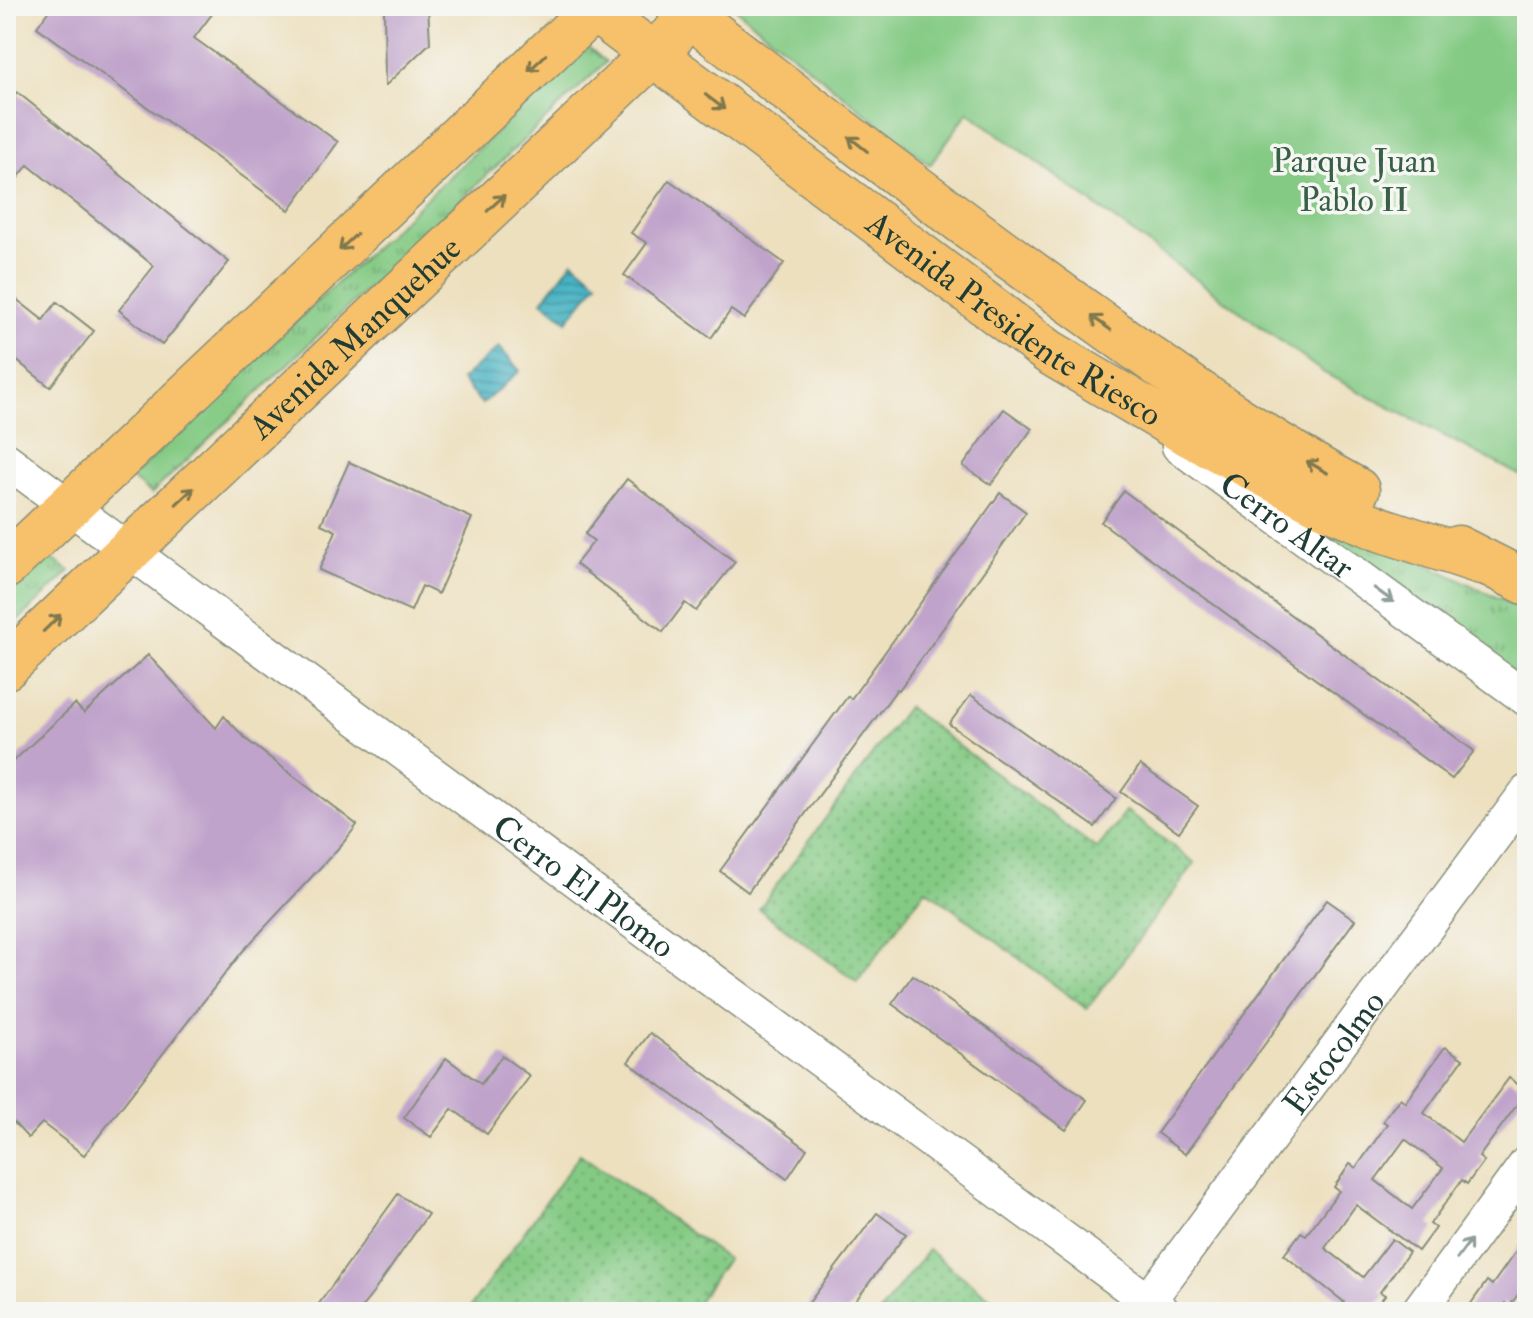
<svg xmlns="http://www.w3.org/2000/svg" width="1533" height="1318" font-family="'IM FELL Double Pica',serif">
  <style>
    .grass { fill: url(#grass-tufts); stroke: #52845c; stroke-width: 2 }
    .park { fill: #84ca84; stroke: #52845c; stroke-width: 2 }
    .garden { fill: url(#garden-dots); stroke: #52845c; stroke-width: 2 }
    .water { fill: url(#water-rules); stroke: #32787c; stroke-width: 2 }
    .building { fill: #c0a3cb; fill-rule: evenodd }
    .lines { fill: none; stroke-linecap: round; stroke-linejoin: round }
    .minor-casing { stroke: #868e7a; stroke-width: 37 }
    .major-casing { stroke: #868e7a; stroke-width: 47 }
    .minor { stroke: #fff; stroke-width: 34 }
    .major { stroke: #f7c06b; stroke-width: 44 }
    .oneway { stroke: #80784d }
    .oneway2 { stroke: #8f9e9a }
    .labels { text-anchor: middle; stroke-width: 7; stroke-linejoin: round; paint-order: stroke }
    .park-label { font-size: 34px; fill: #386048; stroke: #f6f6f2 }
    .street-label { font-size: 34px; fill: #1f3d34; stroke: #f6f6f2 }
  </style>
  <defs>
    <pattern id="grass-tufts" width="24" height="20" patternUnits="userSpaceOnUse" patternTransform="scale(2)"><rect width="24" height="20" fill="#84ca84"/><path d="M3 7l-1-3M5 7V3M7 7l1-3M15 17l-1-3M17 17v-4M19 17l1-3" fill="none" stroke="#6ba56d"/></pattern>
    <pattern id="garden-dots" width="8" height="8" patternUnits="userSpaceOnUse" patternTransform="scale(2)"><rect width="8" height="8" fill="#84ca84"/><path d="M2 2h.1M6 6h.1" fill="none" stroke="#6ba56d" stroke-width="1.8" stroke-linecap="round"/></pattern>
    <pattern id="water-rules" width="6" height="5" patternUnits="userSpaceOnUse" patternTransform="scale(2)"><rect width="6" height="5" fill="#46b2c3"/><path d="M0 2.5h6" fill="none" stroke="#3a929f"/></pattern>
  </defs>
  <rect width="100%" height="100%" fill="#f6f6f2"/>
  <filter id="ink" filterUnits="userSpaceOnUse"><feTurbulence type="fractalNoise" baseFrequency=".0125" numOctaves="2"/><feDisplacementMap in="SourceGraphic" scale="16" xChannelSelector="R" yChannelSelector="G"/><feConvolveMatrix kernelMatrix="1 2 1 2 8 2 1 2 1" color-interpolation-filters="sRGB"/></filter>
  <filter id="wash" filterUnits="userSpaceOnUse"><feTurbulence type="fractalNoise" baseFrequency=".006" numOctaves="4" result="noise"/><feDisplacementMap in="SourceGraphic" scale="32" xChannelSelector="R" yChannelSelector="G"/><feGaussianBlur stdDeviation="1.8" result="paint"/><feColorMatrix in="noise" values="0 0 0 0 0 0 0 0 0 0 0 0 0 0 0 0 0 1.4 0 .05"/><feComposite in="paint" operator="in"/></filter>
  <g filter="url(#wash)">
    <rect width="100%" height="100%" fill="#ede0bf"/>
    <!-- grass -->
    <g class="grass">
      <path d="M587 46 606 62 151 494 131 478Z"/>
      <path d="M1316 519 1429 565 1527 612V683L1319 530Z"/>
      <path d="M49 557 70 571 6 632V598Z"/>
    </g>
    <!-- park -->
    <path class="park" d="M732 6H1527V479L1324 373 968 112 930 165Z"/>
    <!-- garden -->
    <g class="garden">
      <path d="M907 707 1097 849 1126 811 1195 863 1087 1009 926 889 857 982 759 909Z"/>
      <path d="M580 1154 727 1259 691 1312H467Z"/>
      <path d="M928 1250 1006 1310 1005 1312H880Z"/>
    </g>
    <!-- water -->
    <g class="water">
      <path d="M573 261 598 282 567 321 542 301Z"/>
      <path d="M499 347 520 371 482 404 461 380Z"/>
    </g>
    <g id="blocks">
      <!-- building -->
      <g class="building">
        <path d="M52 6H218L194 38 338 142 289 210 37 27Z"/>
        <path d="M384 6H428L430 43 385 86Z"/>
        <path d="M17 92 229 262 162 345 119 310 154 266 28 165 6 193V106Z"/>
        <path d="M669 180 784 263 744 319 731 310 711 338 624 275 647 243 631 233Z"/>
        <path d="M6 291 43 320 57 302 94 331 50 387 6 352Z"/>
        <path d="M1004 409 1032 429 991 485 963 466Z"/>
        <path d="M349 462 472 518 438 594 422 586 411 611 319 570 336 531 321 524Z"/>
        <path d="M627 479 735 562 696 611 685 603 663 632 576 564 594 541 585 534Z"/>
        <path d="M1124 491 1474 751 1452 779 1101 522Z"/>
        <path d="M1000 493 1026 512 899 690 897 689 748 892 720 871 848 696 851 699Z"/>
        <path d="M148 655 216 728 224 716 247 740 357 825 343 843 242 952 84 1155 42 1123 28 1138 6 1114V768L75 704 84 713Z"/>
        <path d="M971 695 1116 798 1095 827 949 724Z"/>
        <path d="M1140 765 1198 806 1179 832 1121 792Z"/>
        <path d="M1327 900 1355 920 1185 1154 1157 1133Z"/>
        <path d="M913 975 1087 1100 1066 1130 892 1004Z"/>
        <path d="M650 1033 807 1149 787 1179 628 1062Z"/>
        <path d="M1445 1047 1463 1059 1424 1113 1461 1142 1509 1078 1527 1091 1479 1157 1484 1161 1467 1184 1462 1180 1430 1224 1435 1228 1418 1251 1356 1205 1325 1248 1363 1277 1392 1239 1409 1252 1380 1292 1385 1295 1372 1312H1337L1344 1302 1284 1255 1301 1232 1306 1235 1339 1191 1334 1187 1350 1164 1356 1168 1387 1124 1383 1121 1400 1098 1405 1102ZM1405 1139 1443 1168 1412 1209 1375 1180Z"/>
        <path d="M502 1056 530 1076 487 1134 452 1109 431 1137 404 1118 446 1058 481 1084Z"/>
        <path d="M398 1194 428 1214 373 1293 358 1312H313Z"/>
        <path d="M877 1213 906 1234 847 1312H802Z"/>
        <path d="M1527 1236V1282L1509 1307 1505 1303 1498 1312H1465L1487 1281 1492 1285Z"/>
      </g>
    </g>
  </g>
  <g filter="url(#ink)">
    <use href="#blocks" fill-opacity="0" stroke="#868e7a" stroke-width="2"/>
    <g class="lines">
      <!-- minor casing -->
      <g class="minor-casing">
        <g id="minor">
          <path id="s1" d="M1179 446 1527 699"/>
          <path id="s2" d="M6 460 1163 1312"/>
          <path id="s3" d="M1140 1312 1527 792"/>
          <path d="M1418 1312 1527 1163"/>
        </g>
      </g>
      <!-- major casing -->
      <g class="major-casing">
        <g id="major">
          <path id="s4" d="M589 6 1049 352 1181 430 1325 506 1380 529 1481 562"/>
          <path d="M678 6C802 102 927 197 1055 290 1153 361 1250 432 1357 490"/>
          <path d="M1458 548 1527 583"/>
          <path d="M6 566 597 6"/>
          <path id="s5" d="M6 667 672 36"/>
        </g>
      </g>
      <!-- minor -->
      <use href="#minor" class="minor"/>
      <!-- major -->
      <use href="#major" class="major"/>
    </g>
    <!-- one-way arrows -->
    <defs><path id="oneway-shaft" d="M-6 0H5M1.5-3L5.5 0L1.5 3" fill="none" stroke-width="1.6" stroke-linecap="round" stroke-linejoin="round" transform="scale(2)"/></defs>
    <g class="oneway">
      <use href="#oneway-shaft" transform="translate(537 63) rotate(137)"/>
      <use href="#oneway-shaft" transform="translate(715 102) rotate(37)"/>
      <use href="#oneway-shaft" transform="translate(858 144) rotate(-142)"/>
      <use href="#oneway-shaft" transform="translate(496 203) rotate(-43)"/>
      <use href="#oneway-shaft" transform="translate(348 242) rotate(137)"/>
      <use href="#oneway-shaft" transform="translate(1101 323) rotate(-144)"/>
      <use href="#oneway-shaft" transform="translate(1317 467) rotate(-150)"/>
      <use href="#oneway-shaft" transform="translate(185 496) rotate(-43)"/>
      <use href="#oneway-shaft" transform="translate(52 623) rotate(-44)"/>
    </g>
    <g class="oneway2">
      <use href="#oneway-shaft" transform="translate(1384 595) rotate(36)"/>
      <use href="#oneway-shaft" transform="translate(1464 1249) rotate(-54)"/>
    </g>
  </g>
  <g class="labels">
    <!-- park labels -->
    <g class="park-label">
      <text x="1354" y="172">Parque Juan<tspan x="1354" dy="39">Pablo II</tspan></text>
    </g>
    <!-- street labels -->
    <g class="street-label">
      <text dy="12" stroke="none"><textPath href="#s4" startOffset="528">Avenida Presidente Riesco</textPath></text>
      <text dy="12" stroke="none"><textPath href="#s5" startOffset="480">Avenida Manquehue</textPath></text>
      <text dy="12" stroke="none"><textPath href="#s1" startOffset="134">Cerro Altar</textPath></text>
      <text dy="12" stroke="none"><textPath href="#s2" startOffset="718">Cerro El Plomo</textPath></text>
      <text dy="12" stroke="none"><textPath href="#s3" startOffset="324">Estocolmo</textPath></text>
    </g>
  </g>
  <!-- margin -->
  <rect width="1533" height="1318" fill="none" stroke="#f6f6f2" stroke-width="32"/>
</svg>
